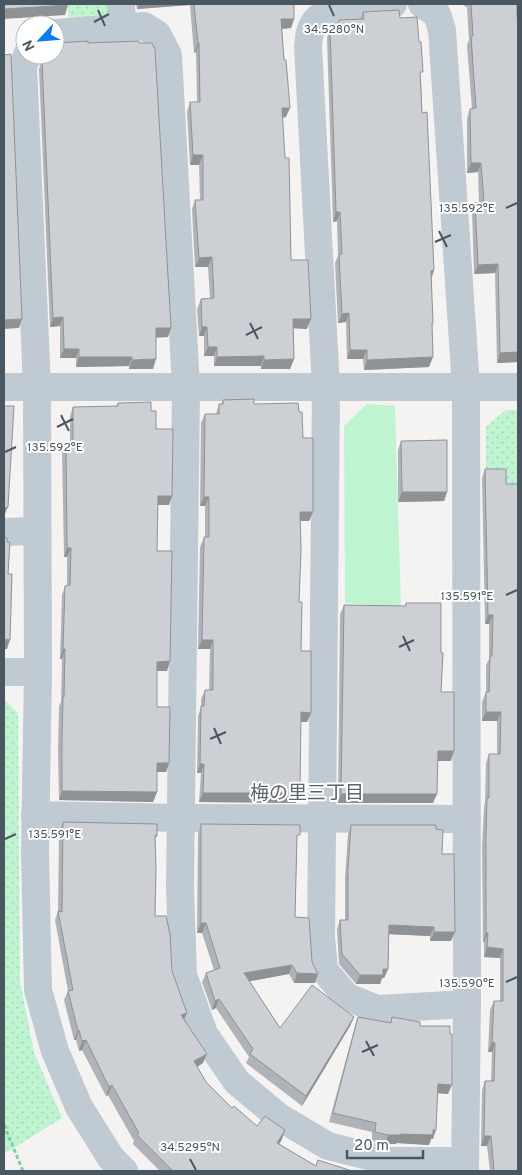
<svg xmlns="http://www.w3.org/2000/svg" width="522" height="1175" font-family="Overpass,'Noto Sans JP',sans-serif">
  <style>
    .grass { fill: #bff4d1 }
    .park { fill: url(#park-dots) }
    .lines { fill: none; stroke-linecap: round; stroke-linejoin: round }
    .path { stroke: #73d6a1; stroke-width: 3; stroke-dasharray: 4 2.5; stroke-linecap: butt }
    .minor { stroke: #bfcad3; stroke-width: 28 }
    .wall { fill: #afb3b7 }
    .shaded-wall { fill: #8f9295 }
    .building { fill: #ccd0d5; stroke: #8f9295 }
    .ticks { fill: none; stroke: #485762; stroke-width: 2 }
    .labels { text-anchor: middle; stroke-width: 4; stroke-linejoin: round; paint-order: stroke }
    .neighbourhood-label { font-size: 19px; fill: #5e6368; stroke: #fff }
    .ticks-label { font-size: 12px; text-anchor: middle; fill: #485762; stroke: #fff; stroke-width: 4; stroke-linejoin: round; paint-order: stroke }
  </style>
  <defs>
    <pattern id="park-dots" width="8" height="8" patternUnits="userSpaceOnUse" patternTransform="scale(1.25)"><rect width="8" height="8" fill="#bff4d1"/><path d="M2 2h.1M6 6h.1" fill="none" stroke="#a6d3b6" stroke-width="1.8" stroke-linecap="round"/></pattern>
  </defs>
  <rect width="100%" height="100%" fill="#f5f2f2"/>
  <!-- grass -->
  <path class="grass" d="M367 404 395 406 401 607 345 603 344 426Z"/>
  <!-- park -->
  <g class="park">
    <path d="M68 4H113L114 19 69 22Z"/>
    <path d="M506 410H518V485H486V427Z"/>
    <path d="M4 699 18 713 20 981 34 1052 62 1118 6 1153 4 1150Z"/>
  </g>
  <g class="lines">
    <!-- path -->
    <path class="path" d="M4 1125 23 1171"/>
    <!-- minor -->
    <g class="minor">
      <path d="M121 4 122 27"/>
      <path d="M393 4C372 6 326 4 314 23 309 30 309 38 308 46L326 387 321 937 324 970 347 997 377 1009 467 1004"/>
      <path d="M422 4 437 14 442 30 466 387 467 1000 465 1171"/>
      <path d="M55 33 144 26 157 34 168 55 186 387 180 888 183 975 204 1034 237 1082 279 1117 328 1146 388 1161H465"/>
      <path d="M27 55 23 67 37 387 38 672 35 851 38 990 55 1051 79 1107 111 1158 124 1171"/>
      <path d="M4 387H518"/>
      <path d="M4 532 37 531"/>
      <path d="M4 672H38"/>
      <path d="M35 815 181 818 467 819"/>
    </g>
  </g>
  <!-- wall -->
  <g class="wall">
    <path d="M136 4H294V19L291 28 282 29 286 117 282 118 291 260 307 329 293 328 294 359 290 369H261V366H214V356H204V336H199L197 309 201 299 210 298 208 267H195L192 209 195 200H200L199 165H190L187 112 190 102H197L196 52 194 53 190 5 137 9Z"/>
    <path d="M464 4H517V17H518V362L497 363 495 273 474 274 472 212 475 203H479L478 172 467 173V118L470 109H472L467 45 469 40 467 7H465Z"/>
    <path d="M363 12 400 18 421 78 422 113 434 270 431 278 433 323 432 327 429 367 364 370 363 359H347L346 322 338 323 335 263 338 256 337 221 333 222 327 38 330 29H336L339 20 360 19Z"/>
    <path d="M56 43H88L168 337H156L153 369H129V366L76 367V358H60V326L50 327 39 69 43 56 55 55V45Z"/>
    <path d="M223 400 254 404 299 412 313 512 309 521H300L299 602 301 651 311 713 307 722H300L296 803 199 802 201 773H197L198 716 201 707V699L205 690H209L210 649H198L200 547 204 537H205V506H200L201 423 205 414H216L219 404H221Z"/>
    <path d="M118 403 151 411 156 429 172 496 169 505H158L157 551 167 671H157V707L169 763 166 772H157V792L153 802 59 800 58 751 59 706 61 702 62 659H60L62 595 65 586 67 585V557H64L62 451 66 442H70V416L73 407 116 406Z"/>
    <path d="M401 441 447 492 444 501 398 502V450Z"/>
    <path d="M485 469H506L518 1171H490L487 1146H481L482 1090 485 1081H491L492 1052H488L490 1010 494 1001H500V958L484 957V942H483L482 846 484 807 485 803 486 763 489 754H497V721H482V702L486 692V665L489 659V624H485L482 478Z"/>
    <path d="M406 603 441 653V692L451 761H437L433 803H338L340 614 344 605 405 606Z"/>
    <path d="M63 822 157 836 155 839V916L172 971 184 1019 203 1063 197 1067 206 1082 232 1108 257 1126 285 1130 282 1139 279 1144 316 1166 352 1171H160L133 1144 134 1141 108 1095 106 1096 82 1050 79 1051 76 1040H74L64 1000 68 991 55 920 58 911 59 831Z"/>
    <path d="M201 824 297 842 295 917 312 962 315 983H294L289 974 249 981 280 1028 354 1017 350 1026 302 1106 246 1063 249 1057 216 1008 212 1010 202 982 206 973 214 970 202 933H197L198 834Z"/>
    <path d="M351 825 436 829 442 854 451 941H430V936L389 934 388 969 384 978H382L380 984H356L339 964 337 929 340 920H345V878L348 834Z"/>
    <path d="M358 1017 390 1023 392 1017 420 1026 448 1094 438 1093 433 1139H431L429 1145 397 1143 396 1144H385L372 1141V1132L329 1122 355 1026Z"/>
  </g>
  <!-- shaded-wall -->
  <g class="shaded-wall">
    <path d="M139 4H191L190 5 137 9Z"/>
    <path d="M68 5 65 15 4 19V9Z"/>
    <path d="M281 19H294L291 28 278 29Z"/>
    <path d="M198 43H199L196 52 194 53Z"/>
    <path d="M282 108H290L286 117 278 118Z"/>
    <path d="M193 155H203L199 165H190Z"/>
    <path d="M471 163H481L478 172 467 173Z"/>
    <path d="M336 212H340L337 221 333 222Z"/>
    <path d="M212 257 208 267H195L199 258Z"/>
    <path d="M498 264 495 273 474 274 478 265Z"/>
    <path d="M434 270 431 280V271Z"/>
    <path d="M349 313 346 322 338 323 342 314Z"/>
    <path d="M63 317 60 326 50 327 53 318Z"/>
    <path d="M22 319 19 328 4 329V320Z"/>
    <path d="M293 319H311L307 329 290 328Z"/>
    <path d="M202 327H207L204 336H199Z"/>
    <path d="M156 328H171L168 337 153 338Z"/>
    <path d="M208 347H217L214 356H204Z"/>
    <path d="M64 349H79L76 358H60Z"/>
    <path d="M350 350H367L363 359H347Z"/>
    <path d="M518 352V362L497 363 500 353Z"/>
    <path d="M264 356 261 366H214L217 357Z"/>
    <path d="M79 357H132L129 366 76 367Z"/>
    <path d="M433 357 429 367 364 370 367 360Z"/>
    <path d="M156 359 153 369H129L132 360Z"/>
    <path d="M294 359 290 369H261L264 360Z"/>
    <path d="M402 492H447L444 501 398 502Z"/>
    <path d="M158 496H172L169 505H155Z"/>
    <path d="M204 497H209L205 506H200Z"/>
    <path d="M8 507 4 516V517V508Z"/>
    <path d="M300 512H313L309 521H296Z"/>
    <path d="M67 548H71L67 557H64Z"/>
    <path d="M488 615H493L489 624H485Z"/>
    <path d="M4 639 10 640 7 649H4Z"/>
    <path d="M202 640H213L210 649H198Z"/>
    <path d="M63 649H65L62 659H60Z"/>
    <path d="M170 661 167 671H154L157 662Z"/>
    <path d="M301 712 311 713 307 722H297Z"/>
    <path d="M486 712H501L497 721H482Z"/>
    <path d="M438 751H454L451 761H434Z"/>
    <path d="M157 763H169L166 772H153Z"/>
    <path d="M200 764H204L201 773H197Z"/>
    <path d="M62 791 157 792 153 802 59 800Z"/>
    <path d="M203 793H300L296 803 199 802Z"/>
    <path d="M341 794H437L433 803H338Z"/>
    <path d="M201 923H206L202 933H197Z"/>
    <path d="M389 925 434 927 430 936 385 934Z"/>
    <path d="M434 932H455L451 941H430Z"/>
    <path d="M486 933H488L484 942H483Z"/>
    <path d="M487 947 503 949 500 958 484 957Z"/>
    <path d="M292 965 289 974 240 983 244 973Z"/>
    <path d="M383 969H388L384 978H382L380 984H356L360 975Z"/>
    <path d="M297 973 318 974 315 983H294Z"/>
    <path d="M219 999 216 1008 212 1010 215 1001Z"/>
    <path d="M187 1013 183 1022 181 1015Z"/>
    <path d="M354 1017 350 1026 302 1106 306 1096Z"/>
    <path d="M79 1030 76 1040H74L78 1031Z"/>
    <path d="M86 1040 82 1050 79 1051 82 1041Z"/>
    <path d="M492 1042 495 1043 492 1052H488Z"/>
    <path d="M207 1054 203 1063 191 1071 194 1061Z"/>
    <path d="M438 1084 452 1085 448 1094 435 1093Z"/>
    <path d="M112 1085 108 1095 106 1096 109 1087Z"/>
    <path d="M285 1130 282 1139 274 1153 277 1143Z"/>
    <path d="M433 1130H436L433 1139H431L429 1145 397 1143 396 1144H385L388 1135Z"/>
    <path d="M484 1136H491L487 1146H481Z"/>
  </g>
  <!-- building -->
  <g class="building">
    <path d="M4 4H68V5L4 9Z"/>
    <path d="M194 4H294V19H281L284 60H286L290 108H282L285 158H289L291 260H308L311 319H293L294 359 264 360V356L217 357V347H208L207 327H202L201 299 214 298 212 257 199 258 195 200H203V155H193L190 102H200L199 43H198Z"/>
    <path d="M471 4H517V17H518V352L500 353 498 264 478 265 475 203 484 202 481 163H471L470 109 476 108 471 36H473Z"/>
    <path d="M399 10 400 18 417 17 419 42H421L423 72H420L422 113 427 112 434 270 431 271 433 323H432L433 357 367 360V350H350L349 313 342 314 339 254H342L340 212H336L330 29 339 28V20L364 19 363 12Z"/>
    <path d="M88 41V43L139 41V43H152L155 49 171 328H156V359L132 360V357H79V349H64L63 317 53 318 42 60 43 56 57 55 56 43Z"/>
    <path d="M11 54 22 319 4 320V55Z"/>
    <path d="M254 399V404L298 403 299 412H302L303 438H313V512H300L301 550 299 602H302L301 651H311V713L301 712 300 793H203L204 764H200L201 706H204L205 690H213V640H202L204 537H209V497H204L205 414H219V404H223V400Z"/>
    <path d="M151 402V411H156V429H173L172 496H158L157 551H172L170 661 157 662V707H170L169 763H157V792L62 791V741L63 697H64L65 649H63L65 586 70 585 71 548H67L66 442H73V407L118 406V403Z"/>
    <path d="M4 406H14L8 507 4 508Z"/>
    <path d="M447 440V492H402L401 441Z"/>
    <path d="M485 469H506V484H518V1171H494L491 1136H484L485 1081H494L495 1043 492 1042 494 1001H503V949L487 947 488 933H486V837L487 797 489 798V754H500L501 712H486V692H489L490 656H492L493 615H488Z"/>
    <path d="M4 537 7 538V542H10L8 574H12L10 640 4 639Z"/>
    <path d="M406 603H441V653H443L441 692H454V751H438L437 794H341L344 605 406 606Z"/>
    <path d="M63 822 157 824V836L155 835 156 869 155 916H166L170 934 172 971 187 1013 181 1015 207 1054 194 1061 206 1082 232 1108 234 1106 257 1126 265 1116 285 1130 277 1143 316 1166 318 1160 352 1171H173L137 1135 139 1133 112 1085 109 1087 86 1040 82 1041 79 1030 78 1031 68 991 73 990 58 911 62 912Z"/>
    <path d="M201 824 300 825V835H297L295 917 309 918 312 962 318 974 297 973 292 965 244 973 280 1028 312 985 354 1017 306 1096 250 1054 253 1049 219 999 215 1001 206 973 220 968 206 923H201Z"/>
    <path d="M351 825H436V829L443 830 442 854H454L455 932H434V927L389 925 388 969H383V975H360L342 954 340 920H348V869Z"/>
    <path d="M358 1017 391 1023 392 1017 420 1022V1026H450V1034H452V1085L438 1084 436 1130H433V1135L400 1134V1135H388L375 1132 376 1123 333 1113Z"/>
  </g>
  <!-- ticks -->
  <path class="ticks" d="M329 5 334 16M98 10 105 26M94 22 109 14M506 208 517 203M439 231 447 247M435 242 451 235M250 323 258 339M246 335 262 327M61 415 69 431M57 427 73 419M5 452 16 447M506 595 517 590M403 636 410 651M399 647 414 640M214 728 221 744M210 739 226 732M5 839 16 834M506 982 517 977M366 1041 374 1056M362 1052 378 1045M190 1159 196 1170"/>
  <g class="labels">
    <!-- neighbourhood labels -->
    <g class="neighbourhood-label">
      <text x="307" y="799">梅の里三丁目</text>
    </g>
  </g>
  <g class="ticks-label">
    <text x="334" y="33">34.5280°N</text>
    <text x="467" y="212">135.592°E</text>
    <text x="55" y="451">135.592°E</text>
    <text x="467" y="600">135.591°E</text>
    <text x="55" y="838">135.591°E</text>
    <text x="467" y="987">135.590°E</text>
    <text x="190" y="1151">34.5295°N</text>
  </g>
  <!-- border -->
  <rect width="522" height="1175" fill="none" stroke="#485762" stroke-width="10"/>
  <!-- north arrow -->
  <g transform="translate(40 40) rotate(244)"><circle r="24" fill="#ffffff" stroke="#b6bcc0"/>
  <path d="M0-4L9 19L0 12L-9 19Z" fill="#097bf8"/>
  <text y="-8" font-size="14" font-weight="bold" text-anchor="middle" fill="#485762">N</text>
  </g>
  <!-- scale -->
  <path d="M347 1150v8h76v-8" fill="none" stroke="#485762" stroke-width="2.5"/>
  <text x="354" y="1150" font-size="15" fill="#485762" stroke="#ffffff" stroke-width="4" paint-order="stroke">20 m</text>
</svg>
